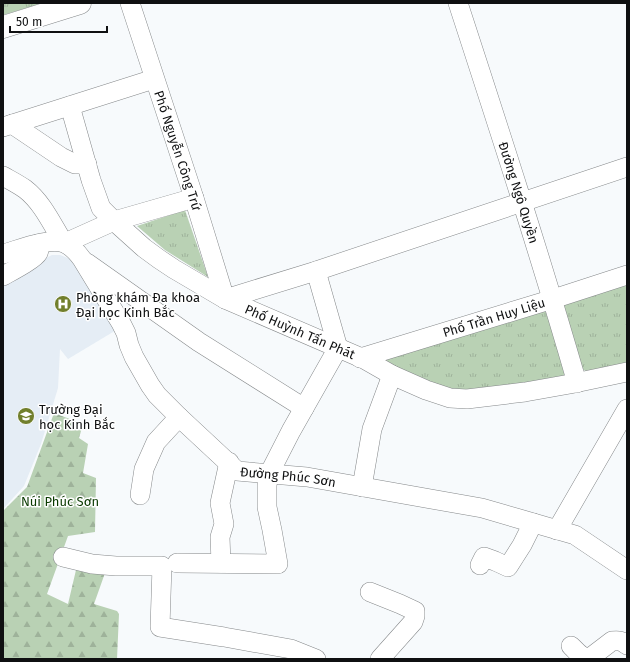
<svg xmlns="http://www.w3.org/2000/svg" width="630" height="662" font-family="'Fira Sans',sans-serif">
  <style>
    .built { fill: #e5edf5 }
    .grass { fill: url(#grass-tufts) }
    .forest { fill: url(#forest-firs) }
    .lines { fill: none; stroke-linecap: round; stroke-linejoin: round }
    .minor-casing { stroke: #85888a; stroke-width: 20 }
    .major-casing { stroke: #85888a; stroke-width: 23 }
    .minor { stroke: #fff; stroke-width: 19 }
    .major { stroke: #fff; stroke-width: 22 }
    .labels { text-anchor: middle; stroke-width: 3; stroke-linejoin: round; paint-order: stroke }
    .street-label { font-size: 13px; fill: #0f1011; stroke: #fff }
    .poi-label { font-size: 13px; fill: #0f1011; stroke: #fff; text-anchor: start }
    .park-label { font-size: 13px; fill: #0a3a00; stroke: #fff }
  </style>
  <defs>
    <pattern id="grass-tufts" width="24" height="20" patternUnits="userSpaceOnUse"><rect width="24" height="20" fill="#b9d1b4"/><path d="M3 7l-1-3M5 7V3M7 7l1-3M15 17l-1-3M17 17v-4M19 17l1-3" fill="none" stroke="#9eb29a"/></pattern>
    <pattern id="forest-firs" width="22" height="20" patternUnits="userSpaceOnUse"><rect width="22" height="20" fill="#b9d1b4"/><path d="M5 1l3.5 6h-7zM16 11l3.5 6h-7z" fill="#9eb29a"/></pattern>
  </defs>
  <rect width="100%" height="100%" fill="#f7fafc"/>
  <!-- built -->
  <path class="built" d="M52 255H60L73 260 118 329 68 359 60 349 58 388 41 444 24 486 3 509V279Z"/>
  <!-- grass -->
  <g class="grass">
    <path d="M7 3H43L3 15V4Z"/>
    <path d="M185 210 208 277 165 250 137 226Z"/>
    <path d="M627 280V368L588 372 582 369 561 309 563 300Z"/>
    <path d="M539 308 547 312 567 375 561 382 449 392 384 361 389 357Z"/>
  </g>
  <!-- forest -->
  <path class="forest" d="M54 413 83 424 79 438 88 444 83 473 96 478 95 532 68 536 47 594 68 604 76 570 78 566 105 573 94 604 117 611 119 614 117 659H3V511L27 487Z"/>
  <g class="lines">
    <!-- minor casing -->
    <g class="minor-casing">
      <g id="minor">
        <path id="s1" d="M130 3 194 198 225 299 316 271 627 167"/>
        <path id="s2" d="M458 3C499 129 540 255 577 383"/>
        <path id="s3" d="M70 106 91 180 101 208 114 221 144 248 159 259 174 269 225 299 364 359 392 375 426 390 450 398 467 399 525 392 570 384 627 372"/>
        <path d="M12 124 61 157 75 164H87"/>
        <path d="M3 127 154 79"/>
        <path d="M3 176C10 180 18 184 25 189 42 202 52 224 63 242"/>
        <path d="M65 243 114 221 194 198"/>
        <path id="s4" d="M3 254C18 250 49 237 64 243 72 246 77 252 82 259L121 323 126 333 129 345 134 357 150 385 157 395 179 417 237 471 307 477 482 508 575 535 627 570"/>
        <path d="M87 263 199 342 304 408"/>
        <path d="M3 276C10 272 35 259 38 253 40 250 38 247 38 244"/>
        <path id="s5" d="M360 358 553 299 627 275"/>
        <path d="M362 487 372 429 392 375"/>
        <path d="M140 495 144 469 156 442 179 417"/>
        <path d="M557 530 627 409"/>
        <path d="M63 557 92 564 116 566H162L160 627 224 637 291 649 316 659"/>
        <path d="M177 563 278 564 272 530 267 507V485L269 474 291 431 338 348 316 271"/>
        <path d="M221 563 220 537 224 524 220 503 229 462"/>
        <path d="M480 565 484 557 495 561 508 567 522 545 533 523"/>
        <path d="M370 592 400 604 415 611V616L413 622 380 659"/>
        <path d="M571 646C577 651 582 660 591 657L612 641C619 640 622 641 627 645"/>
      </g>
    </g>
    <!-- major casing -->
    <g class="major-casing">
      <path id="major" d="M3 27 80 3"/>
    </g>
    <!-- minor -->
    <use href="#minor" class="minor"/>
    <!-- major -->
    <use href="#major" class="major"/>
  </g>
  <!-- icons -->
  <defs>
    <g id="hospital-disc" transform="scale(0.9)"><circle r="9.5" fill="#717f2c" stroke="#fff"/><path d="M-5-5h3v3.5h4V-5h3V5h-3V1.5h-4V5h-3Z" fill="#fff"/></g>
    <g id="university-disc" transform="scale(0.9)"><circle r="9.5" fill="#717f2c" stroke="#fff"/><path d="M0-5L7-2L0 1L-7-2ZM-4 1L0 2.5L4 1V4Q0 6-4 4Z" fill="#fff"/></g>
  </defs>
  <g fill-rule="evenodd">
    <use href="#hospital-disc" x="63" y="304"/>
    <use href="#university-disc" x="26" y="416"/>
  </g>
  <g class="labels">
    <!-- street labels -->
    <g class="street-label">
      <text dy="5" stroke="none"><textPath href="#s1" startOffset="155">Phố Nguyễn Công Trứ</textPath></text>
      <text dy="5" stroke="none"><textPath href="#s2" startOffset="199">Đường Ngô Quyền</textPath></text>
      <text dy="5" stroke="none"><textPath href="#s5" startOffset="140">Phố Trần Huy Liệu</textPath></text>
      <text dy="5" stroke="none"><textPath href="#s3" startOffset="343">Phố Huỳnh Tấn Phát</textPath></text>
      <text dy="5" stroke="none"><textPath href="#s4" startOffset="405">Đường Phúc Sơn</textPath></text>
    </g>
    <!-- poi labels -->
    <g class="poi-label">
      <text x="76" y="302">Phòng khám Đa khoa<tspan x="76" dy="15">Đại học Kinh Bắc</tspan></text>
      <text x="39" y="414">Trường Đại<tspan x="39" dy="15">học Kinh Bắc</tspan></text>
    </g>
    <!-- park labels -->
    <g class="park-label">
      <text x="60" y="506">Núi Phúc Sơn</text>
    </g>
  </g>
  <!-- border -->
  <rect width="630" height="662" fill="none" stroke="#0f1011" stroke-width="8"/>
  <!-- scale -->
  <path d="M10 26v6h97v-6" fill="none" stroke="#0f1011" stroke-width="2"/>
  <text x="16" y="26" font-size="12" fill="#0f1011" stroke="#ffffff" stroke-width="3" paint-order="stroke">50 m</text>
</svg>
